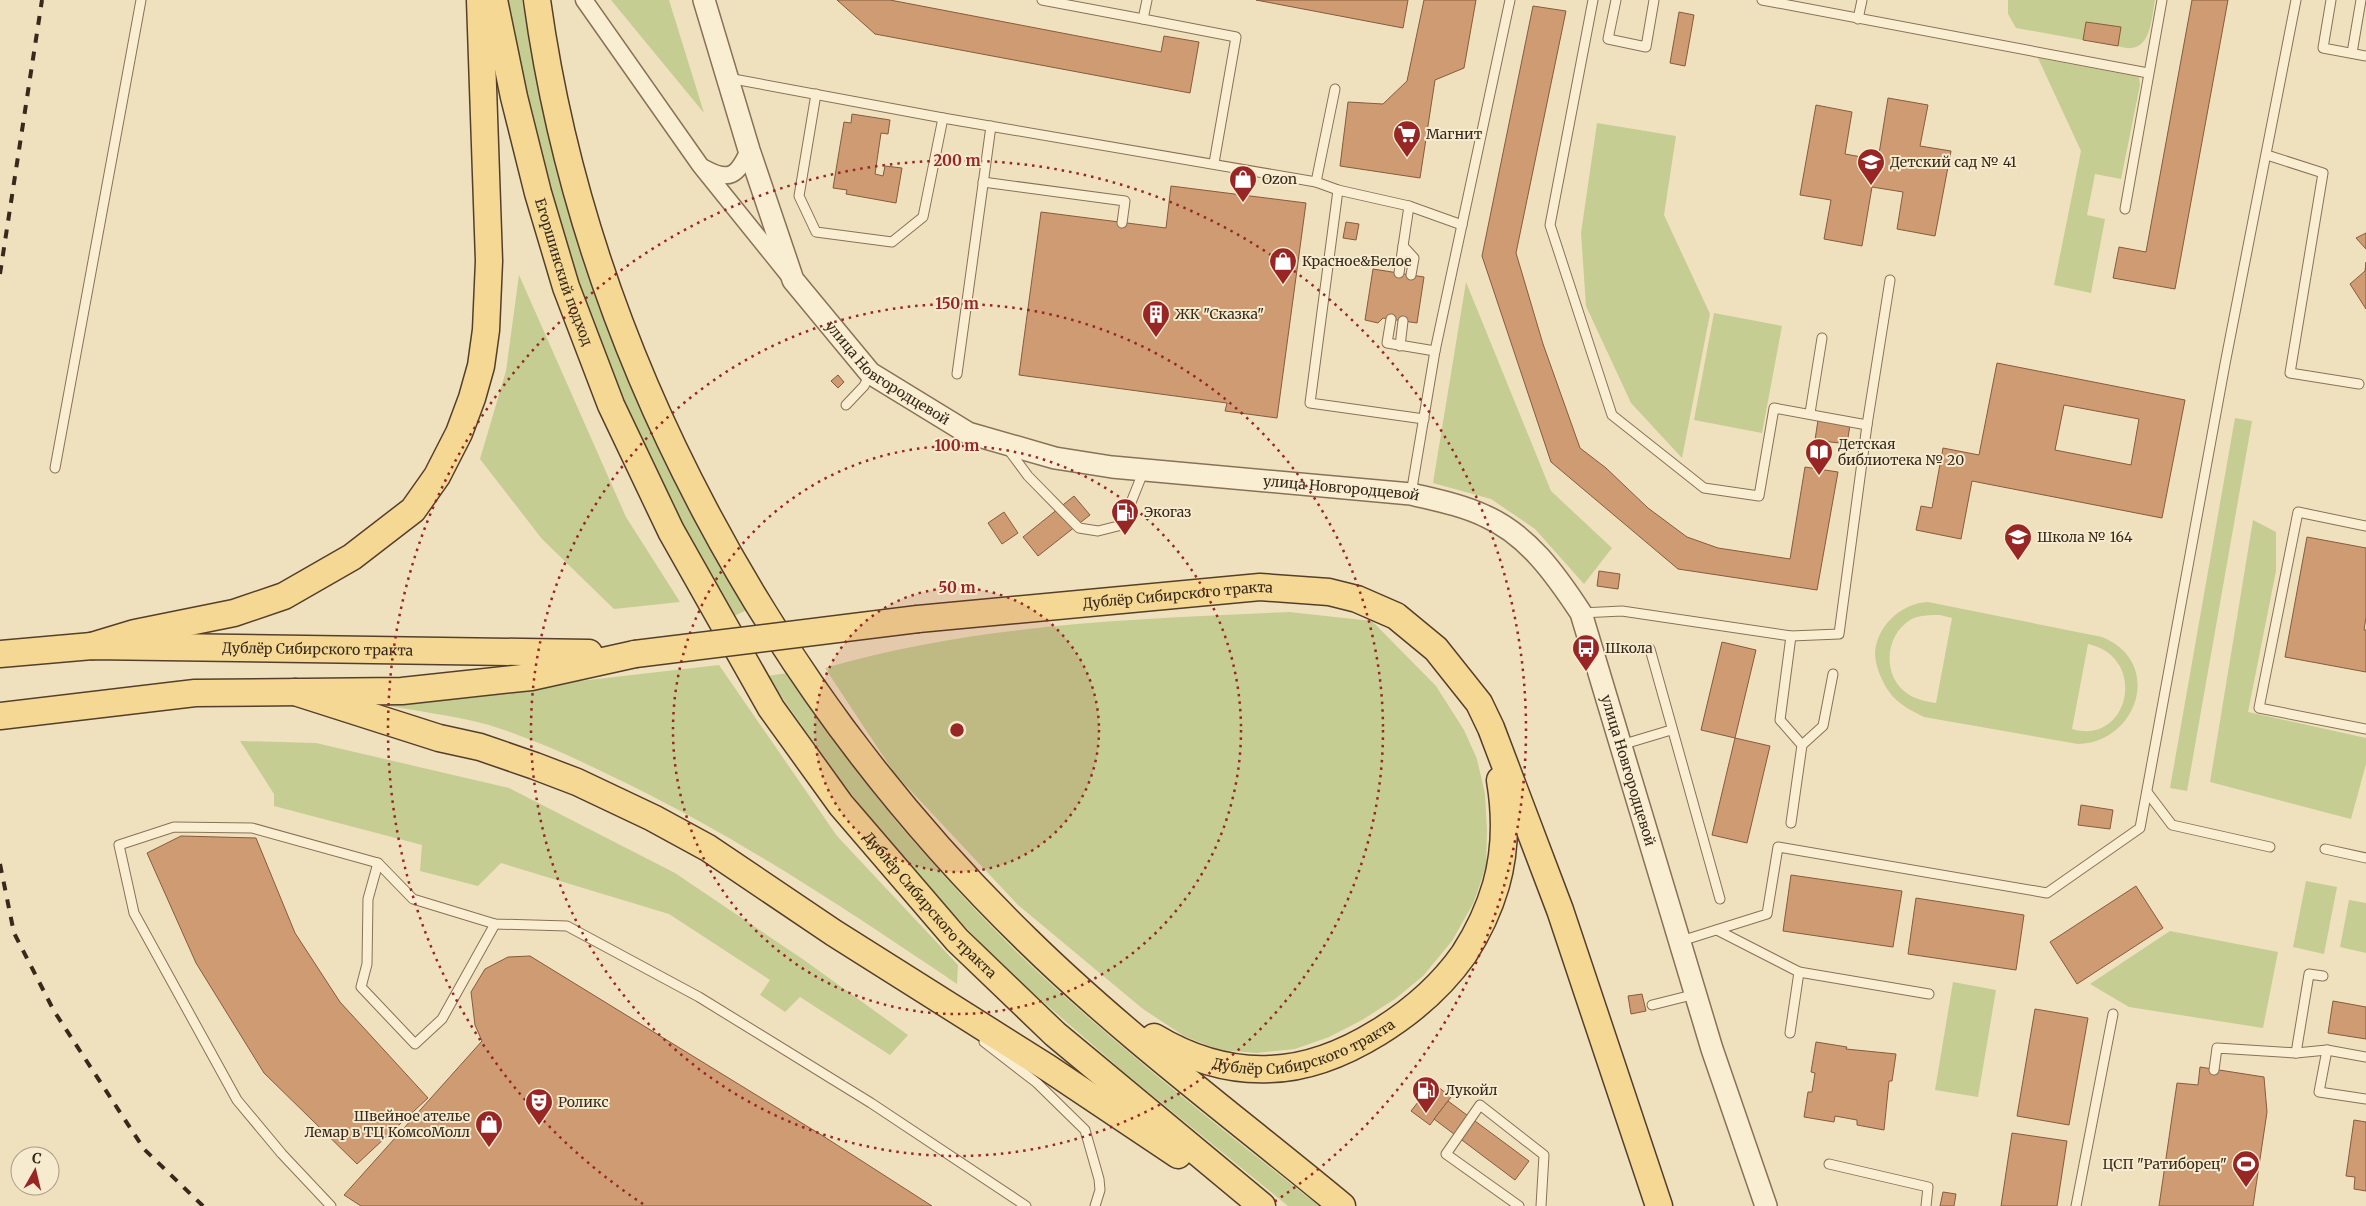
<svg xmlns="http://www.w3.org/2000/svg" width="2366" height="1206" font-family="Merriweather,serif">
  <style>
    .green { fill: #c5cd92; fill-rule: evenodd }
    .building { fill: #ce9b73; stroke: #875b3c; fill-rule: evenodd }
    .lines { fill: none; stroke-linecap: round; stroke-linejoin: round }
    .service-casing { stroke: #887257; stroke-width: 11 }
    .minor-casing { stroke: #887257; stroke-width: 19 }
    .tertiary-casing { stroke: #887257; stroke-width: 24 }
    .primary-casing { stroke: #553f2b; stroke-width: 29 }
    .service { stroke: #faeed2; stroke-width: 9 }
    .minor { stroke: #faeed2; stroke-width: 16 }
    .tertiary { stroke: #faeed2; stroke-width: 21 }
    .primary { stroke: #f4d894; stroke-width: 26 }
    .rail { stroke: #37291c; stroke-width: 4; stroke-dasharray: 9 9; stroke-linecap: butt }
    .primary-bridge-casing { stroke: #553f2b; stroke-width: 29; stroke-linecap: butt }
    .primary-bridge { stroke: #f4d894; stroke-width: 26 }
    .ring { fill: none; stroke: #982625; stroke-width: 2.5; stroke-dasharray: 2.5 5 }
    .labels { text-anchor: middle; stroke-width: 4; stroke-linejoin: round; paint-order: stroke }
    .poi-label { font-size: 14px; fill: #37291c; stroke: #f6ebce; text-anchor: start }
    .street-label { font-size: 14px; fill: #37291c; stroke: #f6ebce }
    .centre { fill: #982625; stroke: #f6ebce; stroke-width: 2.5 }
    .ring-label { font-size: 15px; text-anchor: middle; font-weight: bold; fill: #982625; stroke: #f6ebce; stroke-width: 4; stroke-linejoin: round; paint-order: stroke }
  </style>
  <rect width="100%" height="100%" fill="#efe1be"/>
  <!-- green -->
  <g class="green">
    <path d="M505 0H522C547 150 591 295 653 434 680 495 715 552 747 610L734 616 669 503 638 443 589 322 534 145Z"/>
    <path d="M611 0H669L704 113Z"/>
    <path d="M2008 0H2155C2151 23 2150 57 2118 46L2121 27 2086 22 2083 40 2016 28 2008 14Z"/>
    <path d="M2038 58 2139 77 2140 85 2121 179 2095 174 2087 215 2105 219 2091 293 2054 285 2081 151Z"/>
    <path d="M1597 123 1676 136 1664 215 1710 314 1682 458 1631 403 1586 306 1581 233Z"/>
    <path d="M519 275 626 517 680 602 614 609 542 539 480 459 506 371Z"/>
    <path d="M1466 282 1551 491 1612 548 1584 584 1535 529 1491 499 1433 483Z"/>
    <path d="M1714 313 1782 326 1762 433 1694 420Z"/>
    <path d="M2235 418 2252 421 2187 791 2170 788Z"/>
    <path d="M2253 520 2276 532V571L2248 712 2366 738V764L2351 819 2210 782Z"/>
    <path d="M1928 602 2102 637C2164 662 2138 742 2078 744L1924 717C1912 711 1898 704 1890 693 1882 682 1875 666 1875 653 1877 625 1902 603 1928 602ZM1940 615 1952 618 1936 703C1924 701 1913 699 1904 691 1882 672 1886 635 1910 620 1919 615 1930 615 1940 615ZM2088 644C2149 657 2129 746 2072 729Z"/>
    <path d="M1289 612 1372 621 1436 686 1464 730 1477 759 1485 794 1487 830 1486 866 1474 902 1452 941 1423 976 1395 999 1362 1020 1329 1037 1295 1049 1256 1053 1219 1050 1184 1036 1143 1009 1018 905 895 774 825 668C976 624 1134 619 1289 612Z"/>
    <path d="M719 665 837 836 958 965 957 984C850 912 744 841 628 784 583 762 537 740 489 725 453 715 414 711 378 704Z"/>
    <path d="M788 673C829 730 867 789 913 841 957 891 1003 941 1053 986 1138 1063 1229 1135 1319 1206H1288L1125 1073 1003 967 906 863 842 782 767 676Z"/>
    <path d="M240 741 316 743 509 788 675 873 804 960 908 1035 890 1055 800 997 785 1012 760 995 770 980 669 914 501 863 478 886 420 871 422 845 274 806V794Z"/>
    <path d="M2306 881 2337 887 2324 954 2293 947Z"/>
    <path d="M2349 900 2366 903V953L2340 947Z"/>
    <path d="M2170 931 2278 952 2263 1028 2129 1007 2090 984Z"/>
    <path d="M1953 982 1996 990 1978 1097 1935 1090Z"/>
  </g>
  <!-- building -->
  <g class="building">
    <path d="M837 0H890L1161 52 1164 36 1199 42 1190 93 875 34Z"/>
    <path d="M1256 0H1408L1403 28Z"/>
    <path d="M1424 0H1476L1464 68 1435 80 1420 178 1340 166 1348 102 1383 104 1407 81Z"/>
    <path d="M2192 0H2228L2175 289 2113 278 2119 247 2146 252Z"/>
    <path d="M1533 6 1566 11 1516 253 1543 344 1580 448 1606 468 1648 508 1687 537 1718 548 1790 559 1805 467 1838 472 1817 590 1678 569 1551 462 1482 256Z"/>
    <path d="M1679 12 1694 15 1685 66 1670 63Z"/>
    <path d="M2086 22 2121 27 2118 46 2083 40Z"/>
    <path d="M1888 98 1928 105 1920 146 1951 151 1935 236 1897 229 1903 192 1872 187 1862 246 1824 239 1831 200 1800 195 1816 105 1852 112 1845 154 1878 160Z"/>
    <path d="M852 114 890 120 888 134 881 133 875 174 883 176 885 166 902 168 896 203 846 194 847 190 833 188 844 122 851 123Z"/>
    <path d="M1171 186 1306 203 1277 418 1225 411 1227 403 1019 375 1041 212 1166 228Z"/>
    <path d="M1346 222 1359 224 1356 240 1343 238Z"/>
    <path d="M2366 233V249L2356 238Z"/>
    <path d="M2366 262V309L2350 284 2365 271Z"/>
    <path d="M1373 269 1424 277 1417 323 1383 318 1378 323 1365 320Z"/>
    <path d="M1997 363 2185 400 2162 518 1972 481 1961 539 1916 530 1921 506 1932 508 1943 448 1979 455ZM2064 405 2139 419 2131 465 2055 450Z"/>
    <path d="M838 375 844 382 838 388 831 381Z"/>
    <path d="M1818 420 1850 425 1847 444 1815 440Z"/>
    <path d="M1074 496 1090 515 1038 556 1023 537Z"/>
    <path d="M1004 512 1018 533 1002 544 988 523Z"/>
    <path d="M2307 537 2366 548V617L2364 630H2366V672L2285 657Z"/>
    <path d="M1599 571 1620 574 1618 589 1597 586Z"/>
    <path d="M1722 642 1756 650 1735 738 1701 730Z"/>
    <path d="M1735 738 1770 746 1747 843 1712 835Z"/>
    <path d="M2081 805 2113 810 2110 829 2078 825Z"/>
    <path d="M181 836 256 838 295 933 340 1002 428 1098 357 1164 264 1073 196 963 147 853Z"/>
    <path d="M1791 875 1902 891 1893 947 1783 931Z"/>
    <path d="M2136 886 2163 928 2077 984 2050 942Z"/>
    <path d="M1916 898 2024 915 2016 970 1908 954Z"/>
    <path d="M530 956 823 1136 932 1206H361L344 1195 482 1041 475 1025 471 992 485 969 508 957Z"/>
    <path d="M1642 994 1646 1011 1631 1014 1628 996Z"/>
    <path d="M2333 1001 2366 1007V1039L2328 1033Z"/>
    <path d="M2035 1009 2088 1018 2069 1125 2017 1116Z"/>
    <path d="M1816 1042 1847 1047 1846 1049 1896 1054 1892 1081H1889L1884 1130 1857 1125V1120L1835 1116 1834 1122 1804 1117 1808 1092H1812L1815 1073 1811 1072Z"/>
    <path d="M2200 1067 2264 1077 2267 1112 2253 1206H2159L2177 1083 2198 1085Z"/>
    <path d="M1433 1083 1451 1097 1430 1125 1411 1111Z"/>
    <path d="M1448 1101 1529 1161 1515 1180 1434 1119Z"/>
    <path d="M2354 1120 2366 1122V1191L2354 1189 2355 1177 2346 1176Z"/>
    <path d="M2012 1133 2067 1141 2057 1206H2001Z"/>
    <path d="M1943 1192 1956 1194 1954 1206H1940Z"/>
  </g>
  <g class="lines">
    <!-- service casing -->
    <g class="service-casing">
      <g id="service">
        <path d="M1042 0 1143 19"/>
        <path d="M1147 0 1143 19 1236 37 1214 163"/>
        <path d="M1593 0 1550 225 1612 415 1704 488 1759 496 1774 408 1867 425"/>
        <path d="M1616 0 1608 39 1646 47 1654 0"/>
        <path d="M1762 0 2148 73"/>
        <path d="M2331 0 2323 48 2366 56"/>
        <path d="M1858 19 1862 0"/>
        <path d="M2352 53 2361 0"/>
        <path d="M728 78 943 118 1316 182 1338 190 1409 206 1462 225"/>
        <path d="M816 94 799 196 816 232 892 242 923 217 943 118"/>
        <path d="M2267 155 2323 173 2290 373 2359 384"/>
        <path d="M983 182 1125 201 1122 223"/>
        <path d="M1316 182 1335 89"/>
        <path d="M1338 190 1310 403 1424 419"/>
        <path d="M2125 209 2162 0"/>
        <path d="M1403 246 1414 258 1411 275"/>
        <path d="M1399 273 1409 206"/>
        <path d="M1391 319 1387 343 1435 351"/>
        <path d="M1400 346 1403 321"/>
        <path d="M957 374 991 126"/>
        <path d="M846 405 864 386 870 374"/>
        <path d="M1810 413 1822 338"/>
        <path d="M1008 449 1028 476 1079 528 1098 531 1122 525 1144 470"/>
        <path d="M55 468 141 0"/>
        <path d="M1411 494 1435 351 1510 0"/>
        <path d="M2366 526 2298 512 2259 708 2366 729"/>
        <path d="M1581 613 1622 611 1791 636 1839 634 1867 425 1890 280"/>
        <path d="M1650 649 1720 899"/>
        <path d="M1621 745 1671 730"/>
        <path d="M1802 745 1823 726 1833 674"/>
        <path d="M2147 792 2172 825 2270 847"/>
        <path d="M1791 823 1802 745 1780 720 1791 636"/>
        <path d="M2325 849 2366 858"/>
        <path d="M378 863 368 899 367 964 361 987 415 1044 442 1019 495 924"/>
        <path d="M1717 930 1799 972 1929 994"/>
        <path d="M1681 941 1767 914 1778 847 2047 893 2140 828 2225 364 2296 0"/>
        <path d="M1652 1005 1696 994"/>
        <path d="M1790 1033 1799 972"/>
        <path d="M984 1042 1037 1083 1085 1130 1099 1179 1100 1190 1095 1206"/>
        <path d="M2327 1050 2319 1092 2366 1099"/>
        <path d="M2296 1053 2309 974 2323 976"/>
        <path d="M2214 1070 2217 1048 2296 1053 2327 1050 2366 1057"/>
        <path d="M1829 1164 1928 1187 1926 1206"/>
        <path d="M331 1206 282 1154 237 1100 134 913 119 845 174 827 252 828 378 863 413 899 495 924 567 926 699 997 871 1103 1026 1206"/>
        <path d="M1519 1206 1446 1154 1480 1105 1544 1155 1541 1206"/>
        <path d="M2076 1206 2113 1014"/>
      </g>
    </g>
    <!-- minor casing -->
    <g class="minor-casing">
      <g id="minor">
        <path d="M584 0 700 165 787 273"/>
        <path d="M704 168C730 182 737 176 749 150"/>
      </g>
    </g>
    <!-- tertiary casing -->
    <g class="tertiary-casing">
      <g id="tertiary">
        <path id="s1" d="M704 0 749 150 793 280 870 373 968 433 1055 458 1112 467 1411 494C1436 500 1462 505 1485 516 1528 535 1556 575 1581 613L1712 1049 1766 1206"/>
      </g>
    </g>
    <!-- primary casing -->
    <g class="primary-casing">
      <g id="primary">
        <path id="s2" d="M494 0 514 97 538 193 566 287 611 405 671 531 771 708 841 805 957 940 1055 1034 1262 1206"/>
        <path d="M537 0C586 355 772 692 1027 940 1125 1036 1237 1119 1342 1206"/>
        <path id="s3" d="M918 619 1260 587 1329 592 1357 599 1396 616 1436 649 1479 703 1491 728 1560 910 1659 1206"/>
        <path d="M92 646 135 633 234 613 284 596 352 557 413 510 437 476 459 433 472 398 481 366 486 330 489 261 480 0"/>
        <path id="s4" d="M0 654 92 646 589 653"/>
        <path d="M295 692 439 738 480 747 535 766 577 782 653 818 708 848 834 933 1048 1068 1178 1155"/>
        <path d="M0 716 195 693 402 691 531 677 635 654"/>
        <path id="s5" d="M1154 1037C1189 1058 1229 1071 1270 1069 1341 1067 1424 1011 1464 954 1477 934 1489 909 1496 885 1506 850 1506 816 1500 780"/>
      </g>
    </g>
    <!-- service -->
    <use href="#service" class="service"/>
    <!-- minor -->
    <use href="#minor" class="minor"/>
    <!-- tertiary -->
    <use href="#tertiary" class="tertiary"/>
    <!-- primary -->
    <use href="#primary" class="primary"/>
    <!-- rail -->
    <g class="rail">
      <path d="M0 274 42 0"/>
      <path d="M0 864 14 933 54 1011 144 1149 203 1206"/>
    </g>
    <!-- primary-bridge casing -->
    <g class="primary-bridge-casing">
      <path id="primary-bridge" d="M635 654 918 619"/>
    </g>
    <!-- primary-bridge -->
    <use href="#primary-bridge" class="primary-bridge"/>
  </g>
  <!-- distance rings -->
  <circle cx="957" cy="730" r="142" fill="#982625" fill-opacity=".12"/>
  <g class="ring">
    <circle cx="957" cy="730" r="142"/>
    <circle cx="957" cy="730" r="284"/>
    <circle cx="957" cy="730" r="426"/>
    <path d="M643 1204A569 569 0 1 1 1271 1204"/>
  </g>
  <!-- icons -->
  <defs>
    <g id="supermarket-pin" transform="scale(1.4375)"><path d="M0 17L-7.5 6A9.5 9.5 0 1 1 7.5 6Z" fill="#982625" stroke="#f6ebce"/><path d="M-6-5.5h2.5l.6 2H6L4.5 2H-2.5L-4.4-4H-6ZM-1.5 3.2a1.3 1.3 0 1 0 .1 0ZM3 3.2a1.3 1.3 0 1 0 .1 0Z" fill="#fff"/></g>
    <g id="school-pin" transform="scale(1.4375)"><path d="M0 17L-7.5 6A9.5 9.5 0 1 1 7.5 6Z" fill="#982625" stroke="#f6ebce"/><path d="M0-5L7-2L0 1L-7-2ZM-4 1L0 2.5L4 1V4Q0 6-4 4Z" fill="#fff"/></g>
    <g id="shop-pin" transform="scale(1.4375)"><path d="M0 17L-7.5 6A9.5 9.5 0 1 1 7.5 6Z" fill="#982625" stroke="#f6ebce"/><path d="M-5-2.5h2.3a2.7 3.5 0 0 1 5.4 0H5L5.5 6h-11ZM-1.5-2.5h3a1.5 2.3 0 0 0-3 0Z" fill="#fff"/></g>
    <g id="building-pin" transform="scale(1.4375)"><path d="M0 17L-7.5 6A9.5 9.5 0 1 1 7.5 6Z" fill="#982625" stroke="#f6ebce"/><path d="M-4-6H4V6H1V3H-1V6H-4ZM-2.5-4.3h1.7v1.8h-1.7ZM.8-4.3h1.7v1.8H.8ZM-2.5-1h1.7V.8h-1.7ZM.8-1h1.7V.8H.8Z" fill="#fff"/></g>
    <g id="library-pin" transform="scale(1.4375)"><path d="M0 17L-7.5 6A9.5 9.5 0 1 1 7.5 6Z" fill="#982625" stroke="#f6ebce"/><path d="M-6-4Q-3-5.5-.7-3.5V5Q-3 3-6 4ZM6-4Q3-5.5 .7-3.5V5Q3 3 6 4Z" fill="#fff"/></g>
    <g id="fuel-pin" transform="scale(1.4375)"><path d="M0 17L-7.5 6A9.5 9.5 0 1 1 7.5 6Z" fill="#982625" stroke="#f6ebce"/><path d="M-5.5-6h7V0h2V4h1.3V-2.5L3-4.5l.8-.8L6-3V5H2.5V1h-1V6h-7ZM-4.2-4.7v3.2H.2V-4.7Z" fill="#fff"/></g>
    <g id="bus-pin" transform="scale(1.4375)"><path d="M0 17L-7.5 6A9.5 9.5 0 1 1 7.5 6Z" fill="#982625" stroke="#f6ebce"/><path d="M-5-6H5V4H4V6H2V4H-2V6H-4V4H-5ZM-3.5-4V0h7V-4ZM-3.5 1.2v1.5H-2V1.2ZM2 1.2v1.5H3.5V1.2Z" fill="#fff"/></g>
    <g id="theatre-pin" transform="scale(1.4375)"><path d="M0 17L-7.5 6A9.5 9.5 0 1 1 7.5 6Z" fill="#982625" stroke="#f6ebce"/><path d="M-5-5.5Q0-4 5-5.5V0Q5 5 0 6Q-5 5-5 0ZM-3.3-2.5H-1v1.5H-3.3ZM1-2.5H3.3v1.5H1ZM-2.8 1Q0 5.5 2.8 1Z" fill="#fff"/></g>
    <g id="stadium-pin" transform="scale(1.4375)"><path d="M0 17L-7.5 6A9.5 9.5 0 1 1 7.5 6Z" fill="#982625" stroke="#f6ebce"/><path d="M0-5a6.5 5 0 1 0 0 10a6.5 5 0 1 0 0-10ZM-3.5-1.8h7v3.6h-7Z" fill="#fff"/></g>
  </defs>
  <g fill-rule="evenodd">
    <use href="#supermarket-pin" x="1407" y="134"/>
    <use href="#school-pin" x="1871" y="162"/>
    <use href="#shop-pin" x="1243" y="179"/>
    <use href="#shop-pin" x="1283" y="261"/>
    <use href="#building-pin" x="1156" y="314"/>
    <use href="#library-pin" x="1819" y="452"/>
    <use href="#fuel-pin" x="1125" y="512"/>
    <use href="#school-pin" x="2018" y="537"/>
    <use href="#bus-pin" x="1586" y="648"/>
    <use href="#fuel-pin" x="1426" y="1090"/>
    <use href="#theatre-pin" x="539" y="1102"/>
    <use href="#shop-pin" x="489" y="1124"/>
    <use href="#stadium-pin" x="2246" y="1164"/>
  </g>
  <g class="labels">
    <!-- poi labels -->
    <g class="poi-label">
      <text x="1426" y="139">Магнит</text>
      <text x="1890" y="167">Детский сад № 41</text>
      <text x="1262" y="184">Ozon</text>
      <text x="1302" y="266">Красное&amp;Белое</text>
      <text x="1175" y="319">ЖК "Сказка"</text>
      <text x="1838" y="449">Детская<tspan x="1838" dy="16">библиотека № 20</tspan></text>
      <text x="1144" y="517">Экогаз</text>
      <text x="2037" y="542">Школа № 164</text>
      <text x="1605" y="653">Школа</text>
      <text x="1445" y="1095">Лукойл</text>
      <text x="558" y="1107">Роликс</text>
      <text x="470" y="1121" text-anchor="end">Швейное ателье<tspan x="470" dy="16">Лемар в ТЦ КомсоМолл</tspan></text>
      <text x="2227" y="1169" text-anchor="end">ЦСП "Ратиборец"</text>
    </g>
    <!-- street labels -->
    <g class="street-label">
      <text dy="5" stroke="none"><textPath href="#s2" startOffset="281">Егоршинский подход</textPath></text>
      <text dy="5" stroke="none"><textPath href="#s1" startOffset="428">улица Новгородцевой</textPath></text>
      <text dy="5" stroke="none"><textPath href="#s1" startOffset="908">улица Новгородцевой</textPath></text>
      <text dy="5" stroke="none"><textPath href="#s3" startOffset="261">Дублёр Сибирского тракта</textPath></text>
      <text dy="5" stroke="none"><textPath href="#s4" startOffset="318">Дублёр Сибирского тракта</textPath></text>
      <text dy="5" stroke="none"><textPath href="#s1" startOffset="1358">улица Новгородцевой</textPath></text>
      <text dy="5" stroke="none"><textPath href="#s2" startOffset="1019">Дублёр Сибирского тракта</textPath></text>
      <text dy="5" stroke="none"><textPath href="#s5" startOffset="160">Дублёр Сибирского тракта</textPath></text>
    </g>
  </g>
  <circle cx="957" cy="730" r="8" class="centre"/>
  <g class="ring-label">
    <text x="957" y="166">200 m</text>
    <text x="957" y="309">150 m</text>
    <text x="957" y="451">100 m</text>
    <text x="957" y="593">50 m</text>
  </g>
  <!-- north arrow -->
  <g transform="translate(35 1171) rotate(8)"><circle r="24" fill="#f6ebce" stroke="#aa9d87"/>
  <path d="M0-4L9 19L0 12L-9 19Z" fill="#982625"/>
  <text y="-8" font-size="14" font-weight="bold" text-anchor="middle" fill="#37291c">С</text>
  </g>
</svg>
